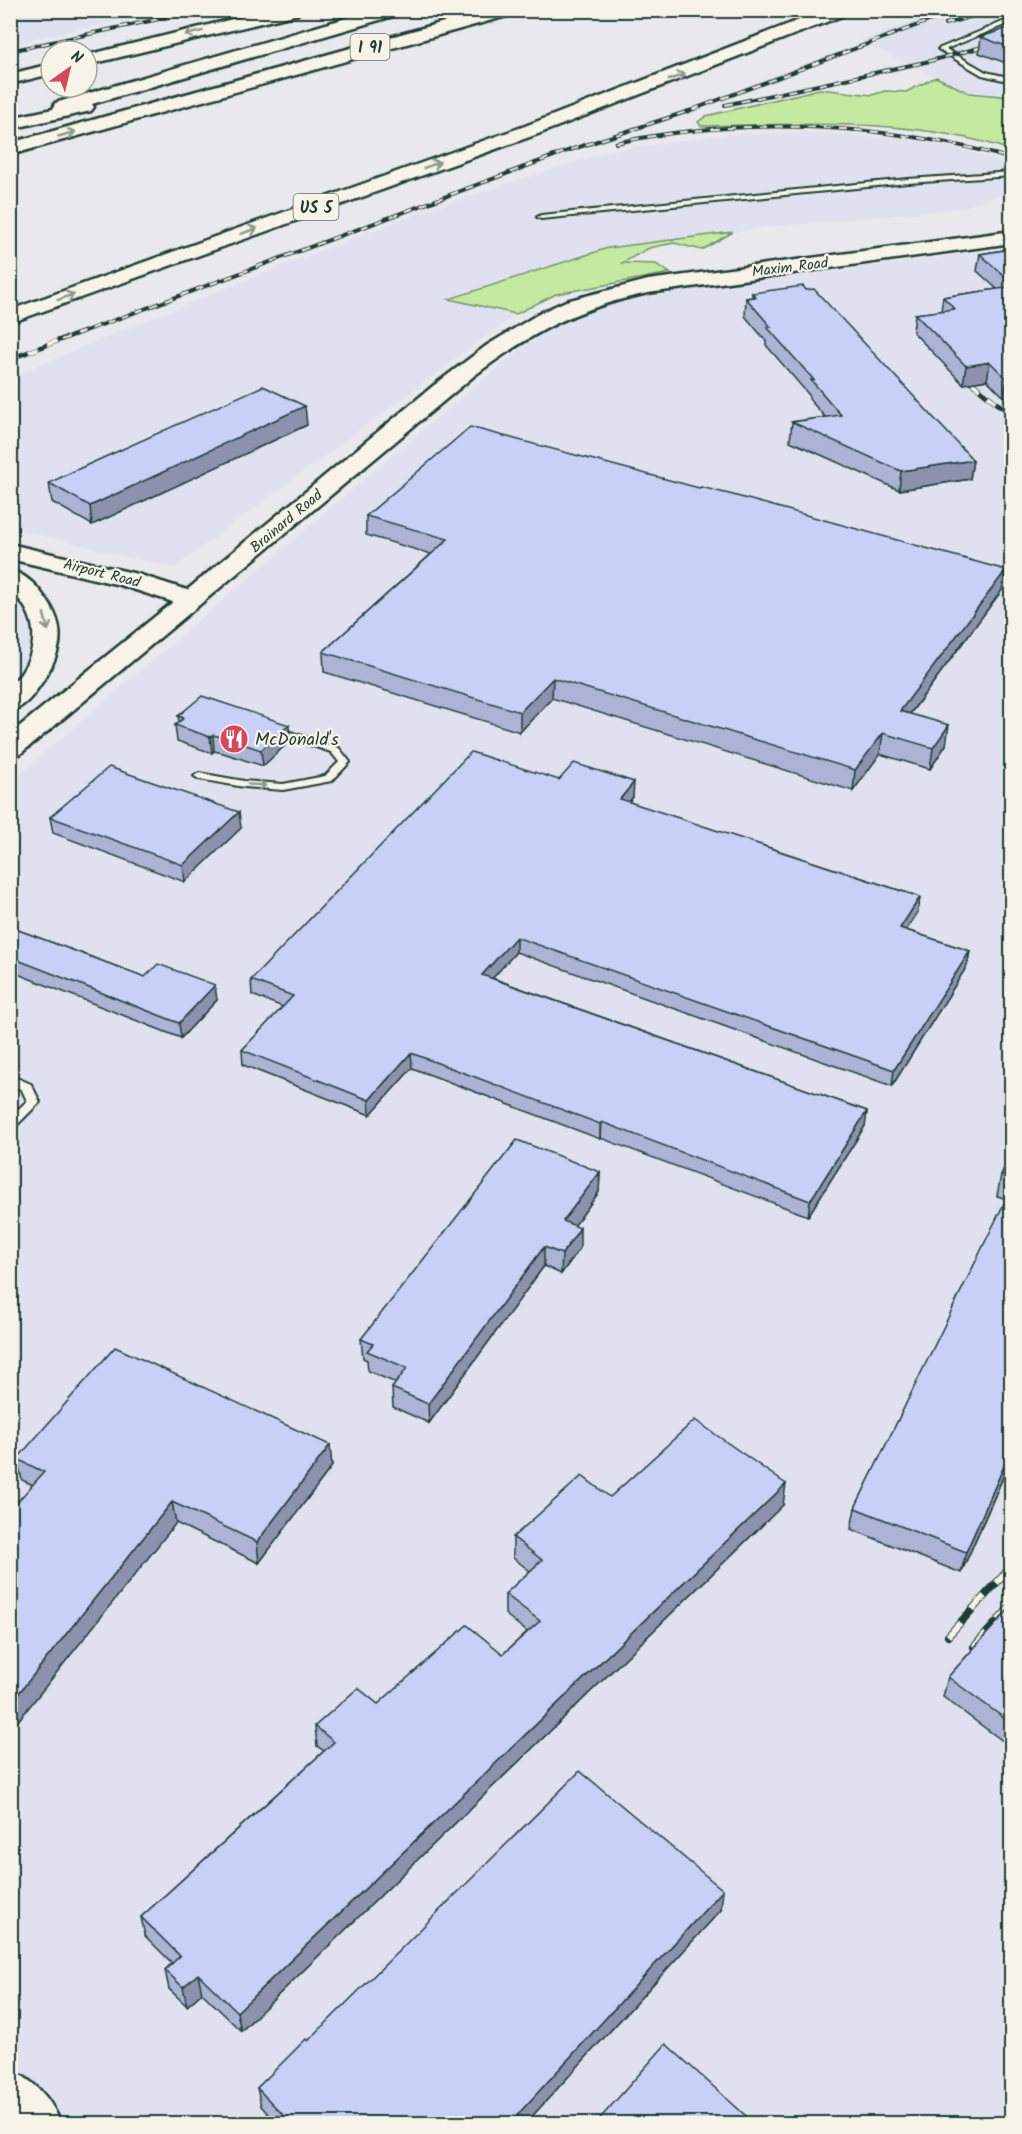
<svg xmlns="http://www.w3.org/2000/svg" width="1022" height="2134" font-family="Kalam,sans-serif">
  <style>
    .built { fill: #dfe1f0 }
    .green { fill: #c6e9a2; stroke: #72936b; stroke-width: 1.5 }
    .lines { fill: none; stroke-linecap: round; stroke-linejoin: round }
    .lane-casing { stroke: #1f3d34; stroke-width: 4 }
    .secondary-casing { stroke: #1f3d34; stroke-width: 5 }
    .highway-casing { stroke: #1f3d34; stroke-width: 5 }
    .lane { fill: #f7f3e8; fill-rule: evenodd }
    .secondary { fill: #f7f3e8; fill-rule: evenodd }
    .highway { fill: #f7f3e8; fill-rule: evenodd }
    .rail-far2-casing { stroke: #1f3d34; stroke-width: 4 }
    .rail-far1-casing { stroke: #1f3d34; stroke-width: 5 }
    .rail-casing { stroke: #1f3d34; stroke-width: 8 }
    .rail-far2 { stroke: #f7f3e8; stroke-width: 2; stroke-dasharray: 8; stroke-linecap: butt }
    .rail-far1 { stroke: #f7f3e8; stroke-width: 4; stroke-dasharray: 10; stroke-linecap: butt }
    .rail { stroke: #f7f3e8; stroke-width: 6; stroke-dasharray: 18; stroke-linecap: butt }
    .wall { fill: #acb3d5; stroke: #1f3d34; stroke-width: 1.5 }
    .shaded-wall { fill: #8c92ae; stroke: #1f3d34; stroke-width: 1.5 }
    .building { fill: #c8d0f8; stroke: #1f3d34; stroke-width: 1.5 }
    .oneway { stroke: #8b988e }
    .labels { text-anchor: middle; stroke-width: 4.5; stroke-linejoin: round; paint-order: stroke }
    .far-street-label { font-size: 15px; fill: #1f3d34; stroke: #f7f3e8 }
    .shield { fill: #f7f3e8; stroke: #60746a; stroke-width: 1.5 }
    .shield-label { font-size: 16px; font-weight: bold; fill: #1f3d34 }
    .poi-label { font-size: 18px; fill: #1f3d34; stroke: #f7f3e8; text-anchor: start }
  </style>
  <rect width="100%" height="100%" fill="#e9e8ed"/>
  <filter id="ink" filterUnits="userSpaceOnUse"><feTurbulence type="fractalNoise" baseFrequency=".0167" numOctaves="2"/><feDisplacementMap in="SourceGraphic" scale="12" xChannelSelector="R" yChannelSelector="G"/><feConvolveMatrix kernelMatrix="1 2 1 2 8 2 1 2 1" color-interpolation-filters="sRGB"/></filter>
  <g filter="url(#ink)">
    <!-- built -->
    <g class="built">
      <path d="M11 10H167V11L11 43Z"/>
      <path d="M944 11H1011V97L969 93 860 41Z"/>
      <path d="M802 132 913 139 975 153 1011 166V191L962 208 772 227 608 248 451 299 516 314 174 568 11 528V377L204 297 412 215 609 151 721 135Z"/>
      <path d="M1011 248V2123H11L10 782 409 441 529 342 552 327 597 308 643 297Z"/>
      <path d="M10 595 25 609 37 638 25 669 11 685Z"/>
    </g>
    <!-- green -->
    <g class="green">
      <path d="M936 77 969 93 1011 97V150C910 117 805 124 701 126L698 122 706 116 820 89 872 95 885 91 906 92Z"/>
      <path d="M733 232 702 250 674 243 649 248 622 263 656 264 670 273 556 294 516 314 449 299 608 248Z"/>
    </g>
    <g class="lines">
      <!-- lane casing -->
      <g class="lane-casing">
        <g id="lane">
          <path d="M1012 18V22L946 49 986 72 1012 78V82L982 75 938 49Z"/>
          <path d="M1012 172V176L908 183 541 219 537 217 541 215 908 179Z"/>
          <path d="M275 727 339 748 350 762 332 781 283 790 244 787 199 779 194 776 199 773 244 781 283 784 325 776 339 762 331 752 271 732V728Z"/>
          <path d="M10 1075 31 1084 40 1102 14 1128 10 1129V1117L27 1101 22 1090 10 1084Z"/>
        </g>
      </g>
      <!-- secondary casing -->
      <g class="secondary-casing">
        <g id="secondary">
          <path d="M1012 231V243L648 293C576 308 533 332 475 375L65 717 20 754 10 756V734L173 602 120 585 10 559V544L137 574 187 590 433 386 486 346 540 313 566 301 648 280Z"/>
          <path d="M10 570C24 574 35 584 43 595 70 629 61 655 38 688 31 698 23 708 10 711 10 704 8 693 10 687 12 682 19 677 22 672 40 644 37 612 10 591Z"/>
          <path d="M10 2070C35 2080 51 2099 61 2124H10Z"/>
        </g>
      </g>
      <!-- highway casing -->
      <g class="highway-casing">
        <g id="highway">
          <path d="M269 10H300L298 14 87 65V55Z"/>
          <path d="M374 10H402L400 14 92 104 94 107 91 111 10 129V118L53 109 55 103Z"/>
          <path d="M487 10H516L514 14 10 155V143Z"/>
          <path d="M825 10H849L847 14 538 134 10 323V310L525 126Z"/>
          <path d="M51 64V74L10 84V74Z"/>
        </g>
      </g>
      <!-- lane -->
      <use href="#lane" class="lane"/>
      <!-- secondary -->
      <use href="#secondary" class="secondary"/>
      <!-- highway -->
      <use href="#highway" class="highway"/>
      <!-- rail-far2 casing -->
      <g class="rail-far2-casing">
        <g id="rail-far2">
          <path d="M945 24 994 10"/>
          <path d="M10 51 201 10"/>
          <path d="M725 105 930 61 1012 39"/>
          <path d="M616 143C741 116 890 123 1012 159"/>
          <path d="M61 340 570 150 689 111 958 10"/>
        </g>
      </g>
      <!-- rail-far1 casing -->
      <g class="rail-far1-casing">
        <g id="rail-far1">
          <path d="M10 359 65 338"/>
          <path d="M972 383 1012 415"/>
        </g>
      </g>
      <!-- rail casing -->
      <g class="rail-casing">
        <g id="rail">
          <path d="M948 1636 1012 1566"/>
          <path d="M974 1647 1012 1605"/>
        </g>
      </g>
      <!-- rail-far2 -->
      <use href="#rail-far2" class="rail-far2"/>
      <!-- rail-far1 -->
      <use href="#rail-far1" class="rail-far1"/>
      <!-- rail -->
      <use href="#rail" class="rail"/>
    </g>
    <!-- wall -->
    <g class="wall">
      <path d="M1011 27V65L979 53 981 37Z"/>
      <path d="M1011 249V396L1004 397 987 380 963 384 913 332 915 314 941 311 943 297 997 289 977 271 980 254Z"/>
      <path d="M752 293 973 460 970 479 899 490 790 441 792 422 825 417 809 399V395L766 345V341L745 316 746 298 752 297Z"/>
      <path d="M307 425 92 525 52 502 49 483Z"/>
      <path d="M366 516 1002 590 910 714 946 745 930 769 880 754 853 791 552 698 520 732 324 672 323 652 431 554 366 535Z"/>
      <path d="M178 716 290 741 263 766 223 753 214 751 212 753 177 741 175 725 179 722Z"/>
      <path d="M559 780 633 797 629 802 920 897 918 912 906 930 970 951 967 966 892 1086 516 952 492 978 867 1111 865 1126 808 1216 601 1138 600 1139 412 1068 370 1115 243 1065 242 1050 283 1007 252 995 251 980Z"/>
      <path d="M50 817 241 828 185 882 53 833Z"/>
      <path d="M10 927 145 977 217 1000 181 1038 10 971Z"/>
      <path d="M1011 1154V1459L961 1573 851 1529 855 1508 1007 1199 997 1196 1001 1175Z"/>
      <path d="M600 1172 599 1192 574 1226 580 1248 561 1274 544 1266 429 1423 393 1407 392 1388 396 1383 368 1371 367 1360 363 1358 361 1339Z"/>
      <path d="M17 1459 332 1466 259 1563 176 1523 33 1485 22 1480Z"/>
      <path d="M610 1497 783 1505 241 2031 202 1993 187 2006 169 1989 165 1970 172 1963 145 1936 141 1917 324 1751 317 1746 315 1726 378 1704 503 1654 527 1632 505 1614V1594L530 1571 513 1558V1537Z"/>
      <path d="M1011 1607V1747L943 1697 948 1677Z"/>
      <path d="M721 1910 525 2124H277L261 2106 257 2088 308 2041Z"/>
    </g>
    <!-- shaded-wall -->
    <g class="shaded-wall">
      <path d="M990 362 987 380 963 384 966 366Z"/>
      <path d="M1011 378V396L1004 397 1007 379Z"/>
      <path d="M305 406 307 425 92 525 90 506Z"/>
      <path d="M973 460 970 479 899 490 901 471Z"/>
      <path d="M1006 570 1002 590 897 731 900 711Z"/>
      <path d="M553 678 552 698 520 732V712Z"/>
      <path d="M289 725 290 741 263 766 261 750Z"/>
      <path d="M949 725 946 745 930 769 933 748Z"/>
      <path d="M883 733 880 754 853 791 855 770Z"/>
      <path d="M213 735 214 751 212 753 210 737Z"/>
      <path d="M634 782 633 797 619 814 620 799Z"/>
      <path d="M239 812 241 828 185 882 183 865Z"/>
      <path d="M920 897 918 912 898 943 900 928Z"/>
      <path d="M516 937V952L482 990V975Z"/>
      <path d="M970 951 967 966 892 1086 894 1070Z"/>
      <path d="M215 985 217 1000 181 1038 179 1023Z"/>
      <path d="M411 1053 412 1068 370 1115 369 1100Z"/>
      <path d="M867 1111 865 1126 808 1216 810 1201Z"/>
      <path d="M602 1122 601 1138 600 1139V1124Z"/>
      <path d="M600 1172 599 1192 563 1241V1221Z"/>
      <path d="M580 1228V1248L561 1274 562 1254Z"/>
      <path d="M544 1247V1266L429 1423 428 1404Z"/>
      <path d="M330 1445 332 1466 259 1563 257 1542Z"/>
      <path d="M1011 1450V1459L961 1573 966 1552Z"/>
      <path d="M786 1484 783 1505 241 2031 237 2012Z"/>
      <path d="M172 1502 176 1523 10 1731V1704Z"/>
      <path d="M723 1890 721 1910 525 2124H509Z"/>
      <path d="M198 1974 202 1993 187 2006 183 1987Z"/>
    </g>
    <!-- building -->
    <g class="building">
      <path d="M1011 27V48L981 37Z"/>
      <path d="M1011 249V282L980 254Z"/>
      <path d="M803 286 806 290 814 289 973 460 901 471 792 422 841 415 811 380H814L767 327H771L746 298 756 297 752 293Z"/>
      <path d="M1011 287V378L1007 379 990 362 966 366 915 314 955 309 943 297Z"/>
      <path d="M263 386 305 406 90 506 49 483 76 470Z"/>
      <path d="M470 427 699 488 701 487 733 495 1006 570 900 711 949 725 933 748 883 733 855 770 553 678 520 712 323 652 448 539 366 516Z"/>
      <path d="M202 696 289 725 261 750 222 737 213 735 210 737 175 725 184 718 178 716Z"/>
      <path d="M471 752 559 780 574 763 634 782 620 799 920 897 900 928 970 951 894 1070 516 937 482 975 867 1111 810 1201 602 1122 600 1124 411 1053 369 1100 242 1050 293 996 251 980Z"/>
      <path d="M109 767 239 812 183 865 50 817Z"/>
      <path d="M10 927 145 977 158 964 215 985 179 1023 10 957Z"/>
      <path d="M517 1140 600 1172 563 1221 580 1228 562 1254 544 1247 428 1404 392 1388 407 1368 367 1351 373 1344 361 1339Z"/>
      <path d="M1011 1154V1178L1001 1175Z"/>
      <path d="M1011 1189V1450L966 1552 855 1508Z"/>
      <path d="M115 1347 330 1445 257 1542 172 1502 10 1704V1510L44 1472 17 1459Z"/>
      <path d="M695 1420 786 1484 237 2012 198 1974 183 1987 165 1970 180 1956 141 1917 334 1742 315 1726 358 1688 378 1704 467 1625 503 1654 540 1621 505 1594 542 1560 513 1537 582 1476 610 1497Z"/>
      <path d="M1011 1607V1723L948 1677Z"/>
      <path d="M580 1771 723 1890 509 2124H292L257 2088 306 2039 308 2041Z"/>
      <path d="M666 2044 755 2124H595Z"/>
    </g>
    <!-- one-way arrows -->
    <defs><path id="oneway-shaft" d="M-6 0H5M1.5-3L5.5 0L1.5 3" fill="none" stroke-width="1.6" stroke-linecap="round" stroke-linejoin="round" transform="scale(1.5)"/></defs>
    <g class="oneway">
      <use href="#oneway-shaft" transform="translate(194 33) rotate(166)"/>
      <use href="#oneway-shaft" transform="translate(677 77) rotate(-20)"/>
      <use href="#oneway-shaft" transform="translate(67 134) rotate(-16)"/>
      <use href="#oneway-shaft" transform="translate(432 165) rotate(-20)"/>
      <use href="#oneway-shaft" transform="translate(249 231) rotate(-20)"/>
      <use href="#oneway-shaft" transform="translate(66 297) rotate(-20)"/>
      <use href="#oneway-shaft" transform="translate(46 622) rotate(76)"/>
      <use href="#oneway-shaft" transform="translate(257 785) rotate(4)"/>
    </g>
  </g>
  <!-- icons -->
  <defs>
    <g id="restaurant-disc" transform="scale(1.5)"><circle r="9.5" fill="#d1495b" stroke="#f7f3e8"/><path d="M-5-6h1v4h1v-4h1v4h1v-4h1v5L-1.5 .5V6h-2V.5L-5-1ZM5-6V6H3V1.5H1.5Q1.5-4 5-6Z" fill="#fff"/></g>
  </defs>
  <g fill-rule="evenodd">
    <use href="#restaurant-disc" x="234" y="739"/>
  </g>
  <g class="labels">
    <!-- far-street labels -->
    <g class="far-street-label">
      <text transform="translate(790 267) rotate(-7)" y="5">Maxim Road</text>
      <text transform="translate(286 521) rotate(-40)" y="5">Brainard Road</text>
      <text transform="translate(102 573) rotate(14)" y="5">Airport Road</text>
    </g>
    <!-- shield labels -->
    <g class="shield">
      <rect x="350.5" y="34" width="39" height="26" rx="4.5"/>
      <rect x="293.5" y="194" width="45" height="26" rx="4.5"/>
    </g>
    <g class="shield-label">
      <text x="370" y="53">I 91</text>
      <text x="316" y="213">US 5</text>
    </g>
    <!-- poi labels -->
    <g class="poi-label">
      <text x="255" y="745">McDonald's</text>
    </g>
  </g>
  <!-- margin -->
  <rect width="1022" height="2134" fill="none" stroke="#f7f3e8" stroke-width="36"/>
  <rect x="18" y="18" width="986" height="2098" fill="none" stroke="#1f3d34" stroke-width="2" filter="url(#ink)"/>
  <!-- north arrow -->
  <g transform="translate(69 69) rotate(34)"><circle r="28" fill="#f7f3e8" stroke="#a1aaa0" stroke-width="1.5"/>
  <path d="M0-4.5L10 22L0 15L-10 22Z" fill="#d1495b"/>
  <text y="-9" font-size="16" font-weight="bold" text-anchor="middle" fill="#1f3d34">N</text>
  </g>
</svg>
